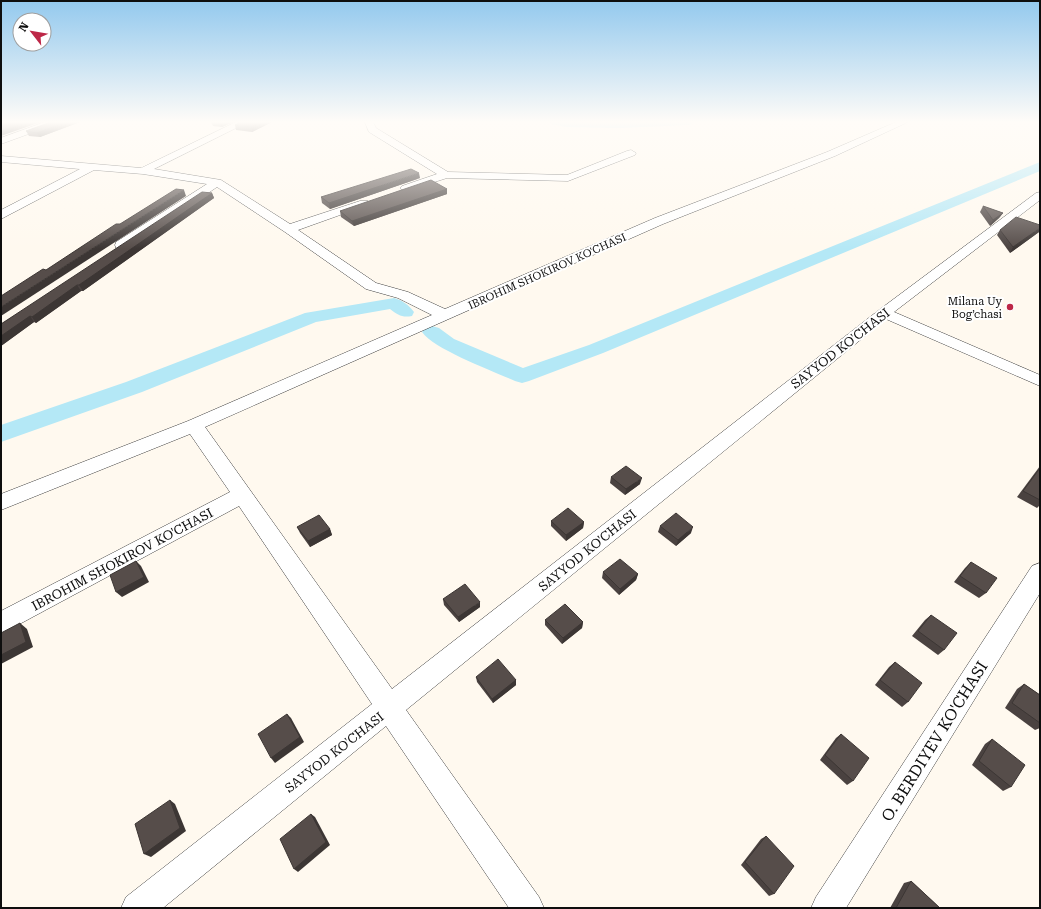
<svg xmlns="http://www.w3.org/2000/svg" width="1041" height="909" font-family="'Roboto Serif',serif">
  <style>
    .lines { fill: none; stroke-linecap: round; stroke-linejoin: round }
    .canal { fill: #b4e8f6; fill-rule: evenodd }
    .street-casing { stroke: #414141; stroke-width: 1 }
    .street { fill: #fff; fill-rule: evenodd }
    .wall { fill: #4a4240 }
    .shaded-wall { fill: #3c3634 }
    .building { fill: #564d4a; stroke: #3c3634 }
    .poi-dot { fill: #bd2747; stroke: #fff; stroke-width: 1.5 }
    .labels { text-anchor: middle; stroke-width: 4; stroke-linejoin: round; paint-order: stroke }
    .far-street-label { font-size: 11px; fill: #0e0e0e; stroke: #fff }
    .far-poi-label { font-size: 11px; fill: #0e0e0e; stroke: #fff; text-anchor: end }
    .street-label { font-size: 13px; fill: #0e0e0e; stroke: #fff }
    .near-street-label { font-size: 16px; fill: #0e0e0e; stroke: #fff }
  </style>
  <rect width="100%" height="100%" fill="#fff9ef"/>
  <g class="lines">
    <!-- canal -->
    <g class="canal">
      <path d="M549 122H694L692 124 688 125 619 128 566 127 551 124Z"/>
      <path d="M1040 162V171L603 353 529 381 522 383 515 381C493 371 435 350 422 332L425 328 432 326 439 328 454 339 523 368 589 345Z"/>
      <path d="M394 298C402 300 409 305 414 312L412 316C402 318 398 315 390 309L316 322 142 392 1 442V425L126 382 305 313Z"/>
    </g>
    <!-- street casing -->
    <g class="street-casing">
      <g id="street">
        <path d="M45 122H58L56 124 1 144V138Z"/>
        <path d="M236 122H248L154 169 221 180 290 224 360 201H368L370 203 368 205 298 230 376 283 408 292 445 309 655 218 827 152 896 122H908L835 156 663 224 205 427 392 689 879 310 1036 193 1040 192V200L894 312 1040 375V386L886 319 406 710 539 897 544 908H509L386 726 163 908H121L126 897 372 704 239 506 1 634V611L230 492 190 434 1 510V494L188 421 432 315 398 298 366 289 285 232 217 187 126 248H116L115 245 116 242 207 184 143 174 94 170 1 219V210L80 169 1 162V156L141 168Z"/>
        <path d="M365 122H373L376 128 448 172 567 175 627 151 631 150 636 153 635 155 568 181 447 178 406 191 402 190 400 188 402 186 437 174 369 132Z"/>
        <path d="M1040 563V593L846 908H811L816 897 1032 566Z"/>
      </g>
    </g>
    <!-- street -->
    <use href="#street" class="street"/>
  </g>
  <!-- wall -->
  <g class="wall">
    <path d="M51 122H80L40 137 29 136 26 131Z"/>
    <path d="M211 122H233L222 127 213 126Z"/>
    <path d="M241 122H272L252 132 236 130 235 125Z"/>
    <path d="M420 178 330 209 322 203 321 197Z"/>
    <path d="M447 189V194L354 226 341 217 340 211Z"/>
    <path d="M212 193 214 198 83 291H81L36 323 34 322 1 346V324Z"/>
    <path d="M983 206 1003 213 999 218 990 226 980 212Z"/>
    <path d="M1000 230 1039 232 1010 253 997 235Z"/>
    <path d="M1040 466V505L1037 508 1017 497Z"/>
    <path d="M611 477 640 484 625 495 610 483Z"/>
    <path d="M551 521 584 522 583 528 566 541 551 526Z"/>
    <path d="M660 526 691 533 676 546 658 532Z"/>
    <path d="M297 527 330 529 332 535 310 547 300 533Z"/>
    <path d="M971 562 986 593 979 598 954 582 965 568Z"/>
    <path d="M603 572 638 574 636 580 619 595 602 578Z"/>
    <path d="M443 599 480 607 459 622 444 605Z"/>
    <path d="M931 615 944 650 938 655 912 636 925 620Z"/>
    <path d="M545 620 583 622 582 628 562 644 545 625Z"/>
    <path d="M895 662 908 702 902 707 875 685 889 667Z"/>
    <path d="M476 677 516 680V685L493 703 477 682Z"/>
    <path d="M1024 684 1040 695V728L1035 730 1005 708 1017 689Z"/>
    <path d="M841 734 853 781 847 785 820 760 836 738Z"/>
    <path d="M992 739 1011 787 1003 791 972 765 985 744Z"/>
    <path d="M766 836 774 894 769 896 741 865 761 839Z"/>
    <path d="M911 881 940 908H890L904 883Z"/>
  </g>
  <!-- shaded-wall -->
  <g class="shaded-wall">
    <path d="M25 122H41L1 136V131Z"/>
    <path d="M65 122H80L40 137 37 133Z"/>
    <path d="M222 122H233L222 127 220 123Z"/>
    <path d="M261 122H272L252 132 251 127Z"/>
    <path d="M419 173 420 178 330 209 329 203Z"/>
    <path d="M447 189V194L354 226 352 221Z"/>
    <path d="M184 190 186 196 1 316V307Z"/>
    <path d="M212 193 214 198 83 291 79 285Z"/>
    <path d="M1003 213 999 218 990 226 993 220Z"/>
    <path d="M1040 228V230L1039 232 1010 253 1013 247Z"/>
    <path d="M77 285 81 291 36 323 32 317Z"/>
    <path d="M30 316 34 322 1 346V336Z"/>
    <path d="M642 478 640 484 625 495 626 489Z"/>
    <path d="M584 522 583 528 566 541V535Z"/>
    <path d="M693 527 691 533 676 546 678 540Z"/>
    <path d="M330 529 332 535 310 547 308 541Z"/>
    <path d="M136 561 141 566 149 582 122 597 116 592Z"/>
    <path d="M638 574 636 580 619 595 620 589Z"/>
    <path d="M480 602V607L459 622 458 617Z"/>
    <path d="M583 622 582 628 562 644 563 638Z"/>
    <path d="M20 623 27 629 33 647 1 664V655Z"/>
    <path d="M516 680V685L493 703 492 699Z"/>
    <path d="M287 714 291 718 304 742 275 763 271 758Z"/>
    <path d="M170 800 175 804 186 831 151 857 144 854Z"/>
    <path d="M311 814 315 817 330 845 298 872 294 869Z"/>
  </g>
  <!-- building -->
  <g class="building">
    <path d="M1 122H25L1 131Z"/>
    <path d="M51 122H65L37 133 26 131Z"/>
    <path d="M241 122H261L251 127 235 125Z"/>
    <path d="M411 169 419 173 329 203 321 197Z"/>
    <path d="M431 180 447 189 352 221 340 211Z"/>
    <path d="M176 189 184 190 1 307V296L43 269 46 270 116 224H120Z"/>
    <path d="M202 192 212 193 79 285H77L32 317 30 316 1 336V324Z"/>
    <path d="M983 206 1003 213 993 220Z"/>
    <path d="M1016 217 1040 225V228L1013 247 1000 230Z"/>
    <path d="M626 466 642 478 626 489 611 477Z"/>
    <path d="M1040 468V500L1023 491Z"/>
    <path d="M568 508 584 522 566 535 551 521Z"/>
    <path d="M676 513 693 527 678 540 660 526Z"/>
    <path d="M319 515 330 529 308 541 297 527Z"/>
    <path d="M620 559 638 574 620 589 603 572Z"/>
    <path d="M136 561 144 577 116 592 110 575Z"/>
    <path d="M971 562 997 578 986 593 960 576Z"/>
    <path d="M465 584 480 602 458 617 443 599Z"/>
    <path d="M565 604 583 622 563 638 545 620Z"/>
    <path d="M931 615 957 633 944 650 918 631Z"/>
    <path d="M20 623 26 642 1 655V633Z"/>
    <path d="M498 659 516 680 492 699 476 677Z"/>
    <path d="M895 662 922 683 908 702 880 680Z"/>
    <path d="M1024 684 1040 695V723L1012 703Z"/>
    <path d="M287 714 300 737 271 758 258 734Z"/>
    <path d="M841 734 869 758 853 781 825 755Z"/>
    <path d="M992 739 1025 765 1011 787 979 761Z"/>
    <path d="M170 800 180 828 144 854 135 824Z"/>
    <path d="M311 814 326 842 294 869 280 839Z"/>
    <path d="M766 836 794 866 774 894 745 862Z"/>
    <path d="M911 881 940 908H896Z"/>
  </g>
  <!-- sky -->
  <linearGradient id="sky" x2="0" y2="1"><stop stop-color="#93c9ee"/><stop offset="0.49" stop-color="#fffcf8"/><stop offset="1" stop-color="#fffcf8" stop-opacity="0"/></linearGradient>
  <rect width="1041" height="249" fill="url(#sky)"/>
  <!-- markers -->
  <circle class="poi-dot" cx="1010" cy="307" r="4"/>
  <g class="labels">
    <!-- far-street labels -->
    <g class="far-street-label">
      <text transform="translate(547 271) rotate(-24)" y="4">IBROHIM SHOKIROV KO'CHASI</text>
    </g>
    <!-- far-poi labels -->
    <g class="far-poi-label">
      <text x="1002" y="305">Milana Uy<tspan x="1002" dy="13">Bog’chasi</tspan></text>
    </g>
    <!-- street labels -->
    <g class="street-label">
      <text transform="translate(840 348) rotate(-38)" y="5">SAYYOD KO'CHASI</text>
      <text transform="translate(587 550) rotate(-39)" y="5">SAYYOD KO'CHASI</text>
      <text transform="translate(122 559) rotate(-28)" y="5">IBROHIM SHOKIROV KO'CHASI</text>
      <text transform="translate(334 752) rotate(-38)" y="5">SAYYOD KO'CHASI</text>
    </g>
    <!-- near-street labels -->
    <g class="near-street-label">
      <text transform="translate(934 741) rotate(-58)" y="6">O. BERDIYEV KO'CHASI</text>
    </g>
  </g>
  <!-- border -->
  <rect width="1041" height="909" fill="none" stroke="#0e0e0e" stroke-width="4"/>
  <!-- north arrow -->
  <g transform="translate(32 32) rotate(301)"><circle r="19" fill="#ffffff" stroke="#9f9f9f"/>
  <path d="M0-3L7 15L0 10L-7 15Z" fill="#bd2747"/>
  <text y="-6" font-size="11" font-weight="bold" text-anchor="middle" fill="#0e0e0e">N</text>
  </g>
</svg>
